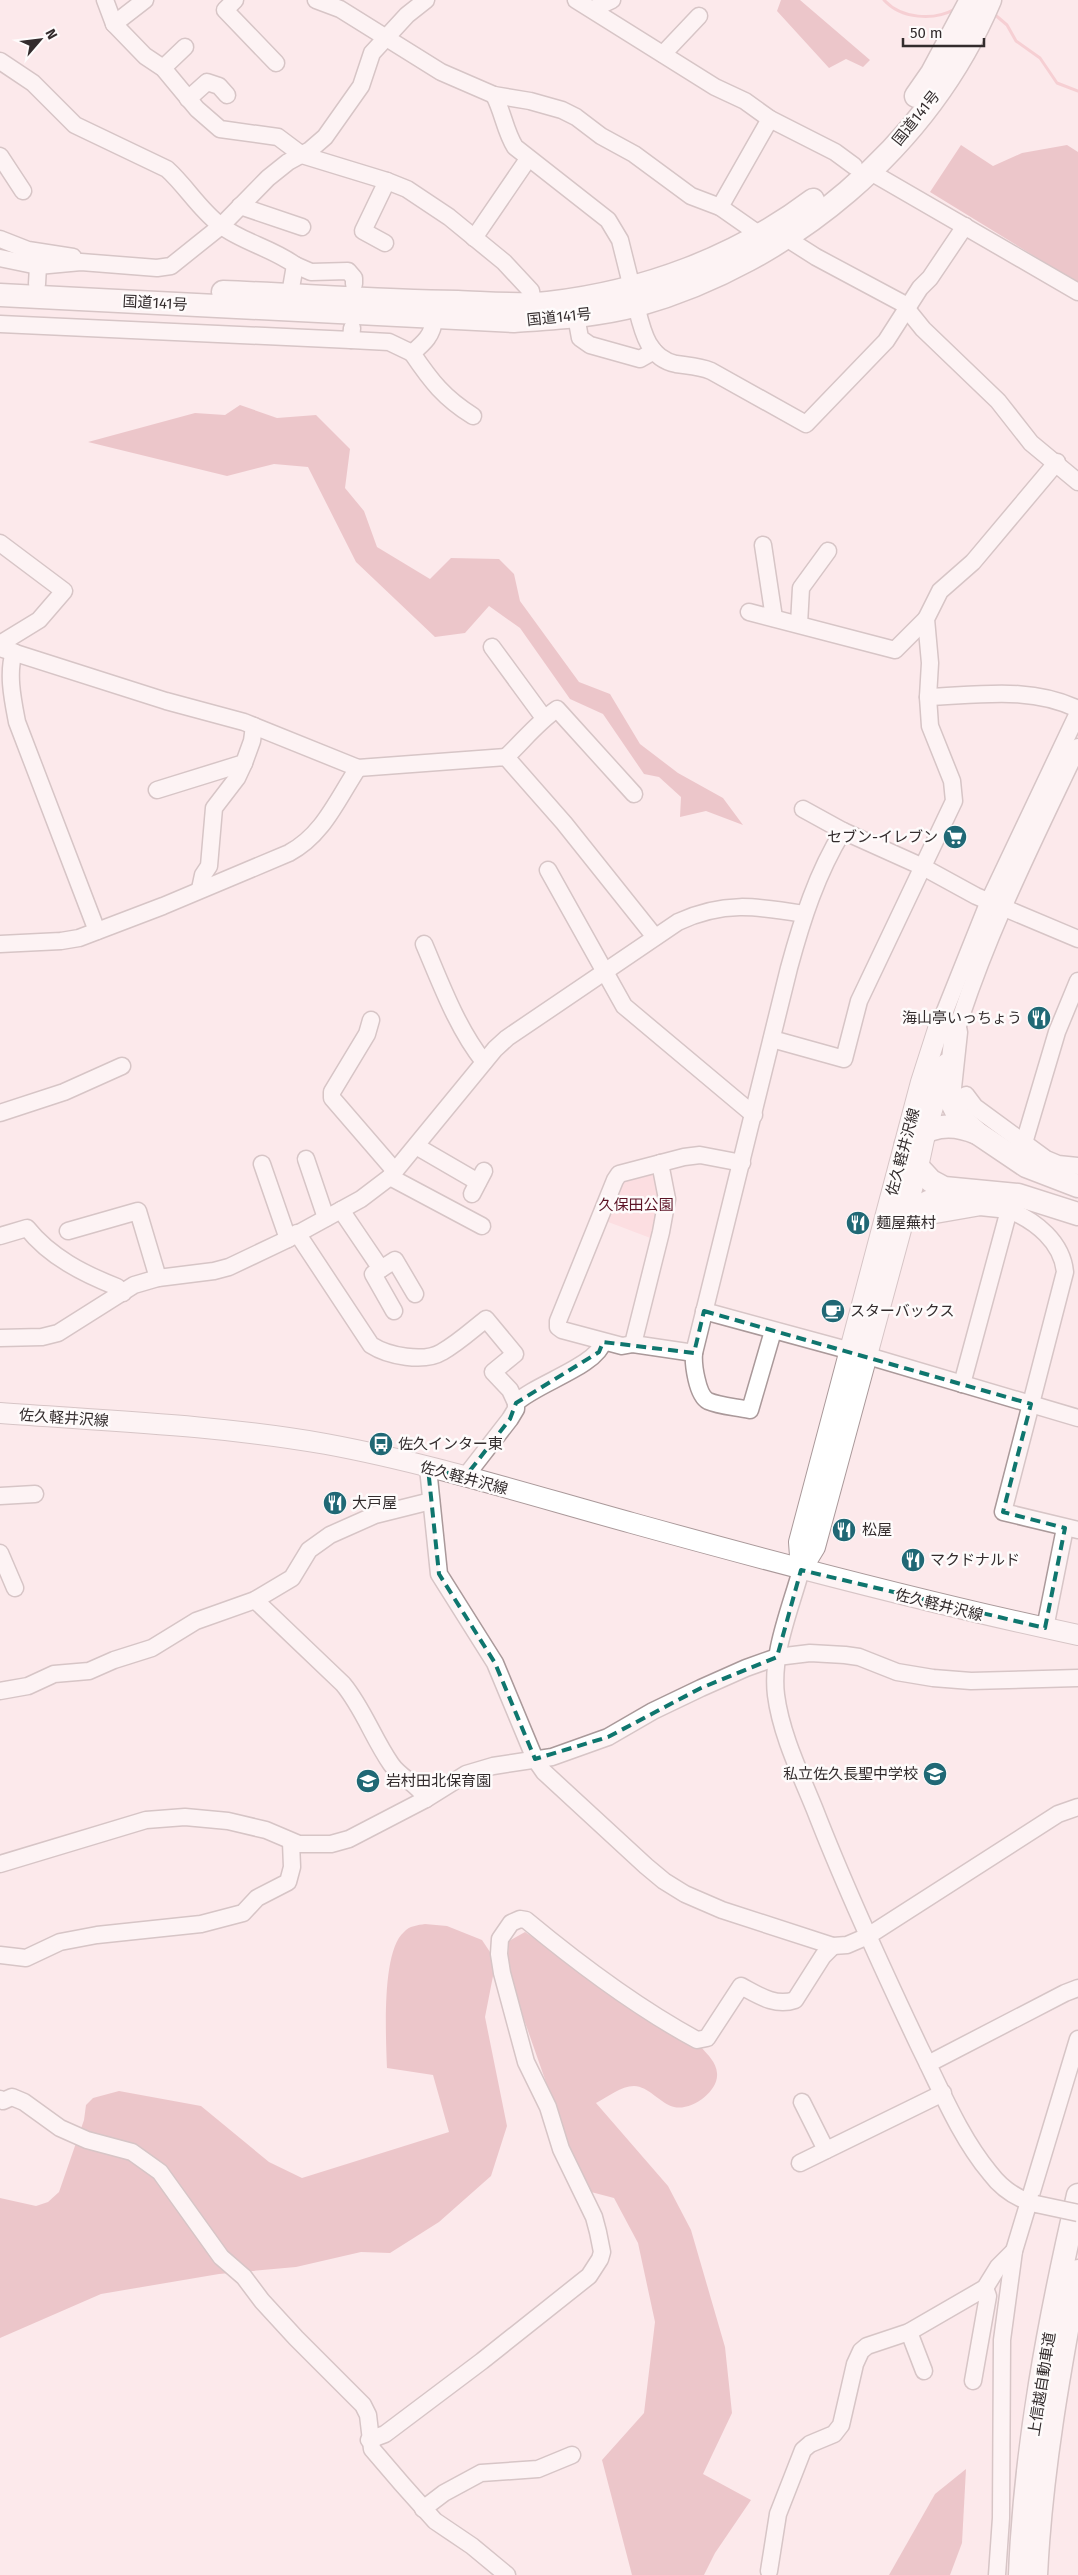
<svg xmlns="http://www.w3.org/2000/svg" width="1078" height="2575" font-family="'Fira Sans','Noto Sans JP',sans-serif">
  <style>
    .green { fill: #fdd0d5 }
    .forest { fill: #da9ca3 }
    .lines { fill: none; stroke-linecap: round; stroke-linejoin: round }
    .stream { stroke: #f0b0b7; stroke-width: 3 }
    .minor-casing { stroke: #aa999a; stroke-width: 19 }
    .major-casing { stroke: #aa999a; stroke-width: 22 }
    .highway-casing { stroke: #aa999a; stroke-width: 25 }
    .minor { stroke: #fff; stroke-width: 16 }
    .major { stroke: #fff; stroke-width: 20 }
    .highway { stroke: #fff; stroke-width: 22 }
    .minor-bridge-casing { stroke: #aa999a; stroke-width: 19; stroke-linecap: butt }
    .minor-bridge { stroke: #fff; stroke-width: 16 }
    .marked { fill: none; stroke: #0f766e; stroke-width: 4; stroke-dasharray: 10 6; stroke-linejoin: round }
    .labels { text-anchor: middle; stroke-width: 5; stroke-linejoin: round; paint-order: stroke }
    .street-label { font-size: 15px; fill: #332c2d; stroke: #fefbfb }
    .poi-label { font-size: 15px; fill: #332c2d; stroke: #fefbfb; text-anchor: start }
    .park-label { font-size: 15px; fill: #5d1426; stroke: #fefbfb }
  </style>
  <rect width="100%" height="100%" fill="#fce9eb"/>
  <!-- green -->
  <path class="green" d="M654 1172 660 1190 653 1239 603 1220 618 1182Z"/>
  <!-- forest -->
  <g class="forest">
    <path d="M781 0H800L870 60 863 67 846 59 829 68 777 11Z"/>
    <path d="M961 145 993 166 1022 153 1067 145 1078 152V283L930 192Z"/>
    <path d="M240 405 277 418 316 415 350 449 345 488 364 511 377 547 430 579 451 558 499 559 514 574 520 601 579 682 610 694 640 744 678 773 723 798 743 825 706 811 680 817 681 797 659 777 644 774 603 714 570 699 520 628 489 606 465 633 435 637 356 562 308 467 274 464 227 476 88 442 195 413 225 415Z"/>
    <path d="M425 1924 447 1926 482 1940 490 1952 494 1971 485 2017 507 2126 491 2176 439 2222 390 2253 361 2252 296 2267 219 2274 101 2294 0 2338V2198L36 2206 48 2202 59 2192 84 2120 86 2105 93 2098 119 2091 201 2106 269 2162 302 2178 449 2132 433 2075 387 2068C386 2039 381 1951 404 1932 409 1926 418 1925 425 1924Z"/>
    <path d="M525 1932 701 2047C708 2055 716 2062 717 2073 719 2091 692 2111 674 2107 661 2104 648 2086 634 2086 621 2086 608 2097 596 2103L668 2186 691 2230 725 2347 732 2413 703 2474 751 2500 715 2553 704 2575H632L602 2460 644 2413 655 2322 638 2243 614 2198 591 2192 575 2165 507 1971 509 1941Z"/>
    <path d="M966 2469 962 2543 950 2575H889L935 2494Z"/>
  </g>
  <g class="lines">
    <!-- stream -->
    <g class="stream">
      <path d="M884 0C901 19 934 21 955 9"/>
      <path d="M993 13 1007 25 1016 41 1040 58 1057 83 1078 91"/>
    </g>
    <!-- minor casing -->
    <g class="minor-casing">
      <g id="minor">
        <path d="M105 0 114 24 145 56 163 68 197 109 220 129 278 137 302 155 387 181 407 189 449 217 504 262 531 291 533 303"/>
        <path d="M235 0 225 10 276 63"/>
        <path d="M316 0 340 9 441 72 494 95 530 101 562 110 576 117 601 136 634 154 691 196 720 207 760 235"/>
        <path d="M576 0 715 87 745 101 770 119 835 152 854 166"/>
        <path d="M593 9 612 0"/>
        <path d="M114 24 145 0"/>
        <path d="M663 54 699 16"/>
        <path d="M0 61 33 83 75 125 167 169C186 186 199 209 220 225 242 242 272 248 295 265L290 294"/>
        <path d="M163 68 185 47"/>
        <path d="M494 95C503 112 505 131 515 147L608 220 620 240 632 288"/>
        <path d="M188 99 207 82 219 86 227 95"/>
        <path d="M0 156 23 191"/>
        <path d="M869 171 1078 292"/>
        <path d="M240 206 302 227"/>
        <path d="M720 207 770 119"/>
        <path d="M789 237 794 243 816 257 902 303 923 329 998 401 1031 443 1078 482"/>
        <path d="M474 238 528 159"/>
        <path d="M0 239 28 250 73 257"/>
        <path d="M385 243 363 231 387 181"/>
        <path d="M0 258 38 266 81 262 157 268 171 266 221 226 268 178 288 162 310 150 325 137 361 86 372 53 407 15 426 0"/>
        <path d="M295 265 311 272 348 271 354 278V284"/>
        <path d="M37 284 38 266"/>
        <path d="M636 305C642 329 647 358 676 364 689 366 699 366 711 371L806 424 886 341 920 288 930 278 965 226"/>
        <path d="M576 316 580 338 590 345 640 359 654 351"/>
        <path d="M0 324 351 340 352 328"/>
        <path d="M351 340 389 342 412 353C424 343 433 335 434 319"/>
        <path d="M412 353C431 381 444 398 473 416"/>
        <path d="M0 543 64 591 39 620 0 644"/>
        <path d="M763 545 774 618"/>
        <path d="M749 612 895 650 926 619"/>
        <path d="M799 624 801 588 828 551"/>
        <path d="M492 647 544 718"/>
        <path d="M0 648 166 701 244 722 358 768 506 757 564 823 655 937"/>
        <path d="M14 652C7 674 13 701 17 722L97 931"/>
        <path d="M928 697C979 695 1031 686 1078 709"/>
        <path d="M506 757C523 741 538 722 557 709L634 794"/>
        <path d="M157 790 244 763 252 741 254 726"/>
        <path d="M803 809 843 831"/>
        <path d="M548 870 624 1006 754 1115"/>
        <path d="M200 889 203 875 209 866 214 808 237 778 244 763"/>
        <path d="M0 944 61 941 79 938 163 906 289 853C323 835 337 800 358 768"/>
        <path d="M424 944C441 984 457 1028 484 1062"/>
        <path d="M371 1020 367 1034 332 1092V1098L395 1171"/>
        <path d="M939 1026 989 901 1078 713"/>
        <path d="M956 1032C987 933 1034 840 1078 747"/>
        <path d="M772 1039 844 1059 859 1001 954 801 952 781 930 726 928 697 930 663 926 619 940 591 973 562 1057 462"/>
        <path d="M966 1095 975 1107 1046 1159 1058 1164 1078 1166"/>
        <path d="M0 1113 64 1092 122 1066"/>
        <path d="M1024 1143 1057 1032 1078 981"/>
        <path d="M416 1146 478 1182"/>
        <path d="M306 1159 326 1218"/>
        <path d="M262 1164 288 1239"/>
        <path d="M390 1177 482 1226"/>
        <path d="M472 1194 484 1171"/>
        <path d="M341 1210 381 1269 395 1260 415 1294"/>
        <path d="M934 1215 980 1207 1009 1210"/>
        <path d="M68 1231 138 1211 158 1278"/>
        <path d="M297 1233 371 1345C388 1356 424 1363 442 1352 458 1343 472 1330 486 1319L515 1354 493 1372 510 1390 516 1403"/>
        <path d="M0 1236 27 1228C50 1257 84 1274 117 1287L123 1293"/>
        <path d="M381 1269 373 1274 394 1311"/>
        <path d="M704 1311 851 1351 1078 1418"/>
        <path d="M773 1331 750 1410C737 1407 719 1406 708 1401 697 1395 693 1364 694 1353L789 968C802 920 817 873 843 831L923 867 976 896 1078 939"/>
        <path d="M0 1338 42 1337 58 1333 134 1285 158 1278 214 1271 229 1267 288 1239 361 1199 390 1177 495 1049 507 1038 678 922C723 901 756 906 804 914"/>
        <path d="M633 1344 661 1232 667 1199 660 1163"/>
        <path d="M694 1353 633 1344 622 1346 562 1330 558 1327V1321L615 1180 619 1174 684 1157 700 1155 742 1163"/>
        <path d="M962 1384 1009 1210C1036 1221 1062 1242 1065 1272L1003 1512 1078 1530"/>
        <path d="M428 1468 439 1574 495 1663 535 1759 544 1772 646 1866 664 1881 685 1894 722 1910 833 1946 847 1945 868 1936 1058 1814 1078 1807"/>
        <path d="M465 1477 510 1419 516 1409V1403C535 1384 597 1366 603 1342"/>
        <path d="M0 1496 35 1494"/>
        <path d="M0 1553 15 1588"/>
        <path d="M801 1570C790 1610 771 1654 776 1695 781 1734 800 1773 815 1810 846 1890 883 1970 920 2048 941 2090 960 2137 990 2173 1002 2189 1017 2199 1036 2204"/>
        <path d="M255 1600 343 1684C363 1708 373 1738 391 1764 401 1779 418 1783 426 1799"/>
        <path d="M1045 1628 1065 1528"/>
        <path d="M0 1691 28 1686 54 1674 89 1671 114 1660 152 1648 196 1621 255 1600 292 1578 309 1550 330 1535 375 1515 431 1501"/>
        <path d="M0 1864 146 1820 185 1817 228 1821 266 1830 299 1844H331L349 1839 426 1799 466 1774 493 1766 552 1757 608 1737 653 1711 701 1688 746 1668 777 1657 810 1653 845 1655 859 1657 897 1672 933 1678 971 1681 1078 1678"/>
        <path d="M0 1955 26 1958 60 1942 97 1935 201 1924 243 1913 257 1898 288 1882 292 1867 291 1842"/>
        <path d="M928 2064 1065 1993 1078 1988"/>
        <path d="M0 2099 3 2101 12 2097 24 2102 60 2128 87 2140 132 2152 160 2172 221 2257 244 2277 262 2301 296 2338 363 2405 368 2415 372 2449 402 2484 435 2521 472 2546 507 2575"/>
        <path d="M802 2102 826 2150"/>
        <path d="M800 2163 943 2093"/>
        <path d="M909 2332 924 2371"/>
        <path d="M973 2381 988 2296 985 2288"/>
        <path d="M369 2440 385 2434 482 2361 589 2276 600 2259 602 2252 598 2232 594 2217 561 2149 548 2107 526 2062 502 1973 499 1954 500 1939 511 1923 520 1919 526 1920C579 1964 636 2007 697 2040L707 2038 741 1986C758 1995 775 2007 795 2000L823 1956 833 1946"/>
        <path d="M423 2509 444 2493 481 2473 538 2469 572 2455"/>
        <path d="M769 2571 778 2514 803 2450 810 2444 834 2434 841 2425 855 2364 861 2351 867 2346 909 2332 985 2288 998 2267 1014 2251"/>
        <path d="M997 2575 1001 2518 1002 2340 1014 2251 1078 2039"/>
      </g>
    </g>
    <!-- major casing -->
    <g class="major-casing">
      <g id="major">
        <path d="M0 1413C108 1421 218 1425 326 1444 429 1463 530 1495 632 1523 780 1564 928 1603 1078 1635"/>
        <path d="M801 1570 799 1542 921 1082 939 1026"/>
        <path d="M801 1570 815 1547 918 1167 926 1130 946 1064"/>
      </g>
    </g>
    <!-- highway casing -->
    <g class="highway-casing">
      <g id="highway">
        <path d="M916 96 932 73 971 0"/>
        <path d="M223 292C301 295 379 301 458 302 487 303 519 306 548 303 644 292 736 258 813 200"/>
        <path d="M0 295 514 321C555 318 597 316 638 305 790 262 928 147 990 0"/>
        <path d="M956 1032 949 1097 959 1117 977 1133 1026 1166 1078 1186"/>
        <path d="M977 1133C949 1121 929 1126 906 1144L918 1167 931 1181 944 1188 1018 1195 1078 1214"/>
        <path d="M903 1222C919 1202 935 1197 961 1196"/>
        <path d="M1020 2575C1025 2447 1049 2320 1078 2195"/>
        <path d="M1036 2575C1041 2472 1059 2371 1078 2271"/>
      </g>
    </g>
    <!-- minor -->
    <use href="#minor" class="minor"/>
    <!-- major -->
    <use href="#major" class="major"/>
    <!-- highway -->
    <use href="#highway" class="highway"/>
    <!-- minor-bridge casing -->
    <g class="minor-bridge-casing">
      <path id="minor-bridge" d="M1036 2204 1078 2213"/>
    </g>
    <!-- minor-bridge -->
    <use href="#minor-bridge" class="minor-bridge"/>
  </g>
  <!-- marked area -->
  <path d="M0 0H1078V2575H0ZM704 1311 1031 1404 1003 1512 1065 1528 1045 1628 801 1570 777 1657 701 1688 608 1737 535 1759 495 1663 439 1574 428 1468 465 1477 510 1419 516 1403 599 1352 603 1342 694 1353Z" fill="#fce9eb" fill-opacity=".55" fill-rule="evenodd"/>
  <path class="marked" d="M704 1311 1031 1404 1003 1512 1065 1528 1045 1628 801 1570 777 1657 701 1688 608 1737 535 1759 495 1663 439 1574 428 1468 465 1477 510 1419 516 1403 599 1352 603 1342 694 1353Z"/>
  <!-- icons -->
  <defs>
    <g id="supermarket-disc" transform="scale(1.25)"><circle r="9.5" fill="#206875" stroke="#fefbfb"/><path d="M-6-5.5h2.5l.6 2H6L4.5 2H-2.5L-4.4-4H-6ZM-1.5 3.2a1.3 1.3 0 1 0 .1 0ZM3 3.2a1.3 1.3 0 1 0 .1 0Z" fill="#fff"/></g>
    <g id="restaurant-disc" transform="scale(1.25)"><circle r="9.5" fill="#206875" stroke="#fefbfb"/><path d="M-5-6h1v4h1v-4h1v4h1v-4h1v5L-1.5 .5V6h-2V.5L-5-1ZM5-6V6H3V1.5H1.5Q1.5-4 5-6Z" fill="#fff"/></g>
    <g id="cafe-disc" transform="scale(1.25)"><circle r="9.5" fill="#206875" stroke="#fefbfb"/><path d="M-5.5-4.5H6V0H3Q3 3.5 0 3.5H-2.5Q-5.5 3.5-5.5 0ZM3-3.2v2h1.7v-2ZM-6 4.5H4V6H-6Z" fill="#fff"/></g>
    <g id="bus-disc" transform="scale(1.25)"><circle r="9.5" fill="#206875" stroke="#fefbfb"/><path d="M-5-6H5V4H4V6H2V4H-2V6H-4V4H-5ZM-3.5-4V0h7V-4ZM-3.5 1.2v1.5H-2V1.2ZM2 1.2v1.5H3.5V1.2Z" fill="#fff"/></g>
    <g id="school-disc" transform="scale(1.25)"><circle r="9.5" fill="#206875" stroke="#fefbfb"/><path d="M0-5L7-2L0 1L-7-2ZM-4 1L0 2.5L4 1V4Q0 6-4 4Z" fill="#fff"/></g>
  </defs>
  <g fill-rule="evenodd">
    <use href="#supermarket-disc" x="955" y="837"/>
    <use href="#restaurant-disc" x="1039" y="1018"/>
    <use href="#restaurant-disc" x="858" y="1223"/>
    <use href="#cafe-disc" x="833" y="1311"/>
    <use href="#bus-disc" x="381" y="1444"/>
    <use href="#restaurant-disc" x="335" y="1503"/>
    <use href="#restaurant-disc" x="844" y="1530"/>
    <use href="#restaurant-disc" x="913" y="1560"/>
    <use href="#school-disc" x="935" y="1774"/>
    <use href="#school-disc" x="368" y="1781"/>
  </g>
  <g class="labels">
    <!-- street labels -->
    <g class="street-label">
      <text transform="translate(916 118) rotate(-51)" y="5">国道141号</text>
      <text transform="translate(155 303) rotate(3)" y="5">国道141号</text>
      <text transform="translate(559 317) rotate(-6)" y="5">国道141号</text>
      <text transform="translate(903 1152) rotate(-75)" y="5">佐久軽井沢線</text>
      <text transform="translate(64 1418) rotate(4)" y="5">佐久軽井沢線</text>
      <text transform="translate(464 1478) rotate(15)" y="5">佐久軽井沢線</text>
      <text transform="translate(939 1605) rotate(14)" y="5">佐久軽井沢線</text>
      <text transform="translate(1042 2384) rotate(-81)" y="5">上信越自動車道</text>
    </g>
    <!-- poi labels -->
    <g class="poi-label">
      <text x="938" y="842" text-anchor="end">セブン-イレブン</text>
      <text x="1022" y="1023" text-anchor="end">海山亭いっちょう</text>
      <text x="876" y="1228">麺屋蕪村</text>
      <text x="850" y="1316">スターバックス</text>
      <text x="398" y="1449">佐久インター東</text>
      <text x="352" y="1508">大戸屋</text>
      <text x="862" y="1535">松屋</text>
      <text x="930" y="1565">マクドナルド</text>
      <text x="918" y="1779" text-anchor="end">私立佐久長聖中学校</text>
      <text x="386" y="1786">岩村田北保育園</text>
    </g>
    <!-- park labels -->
    <g class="park-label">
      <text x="636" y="1210">久保田公園</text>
    </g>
  </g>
  <!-- north arrow -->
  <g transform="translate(40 40) rotate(62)" stroke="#fefbfb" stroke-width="4" paint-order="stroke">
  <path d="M0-4L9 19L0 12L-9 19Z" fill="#332c2d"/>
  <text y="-8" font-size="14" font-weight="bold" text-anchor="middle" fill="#332c2d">N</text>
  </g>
  <!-- scale -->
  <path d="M903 38v8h81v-8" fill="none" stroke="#332c2d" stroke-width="2.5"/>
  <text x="910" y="38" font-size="15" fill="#332c2d" stroke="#fefbfb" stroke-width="4" paint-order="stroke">50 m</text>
</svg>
